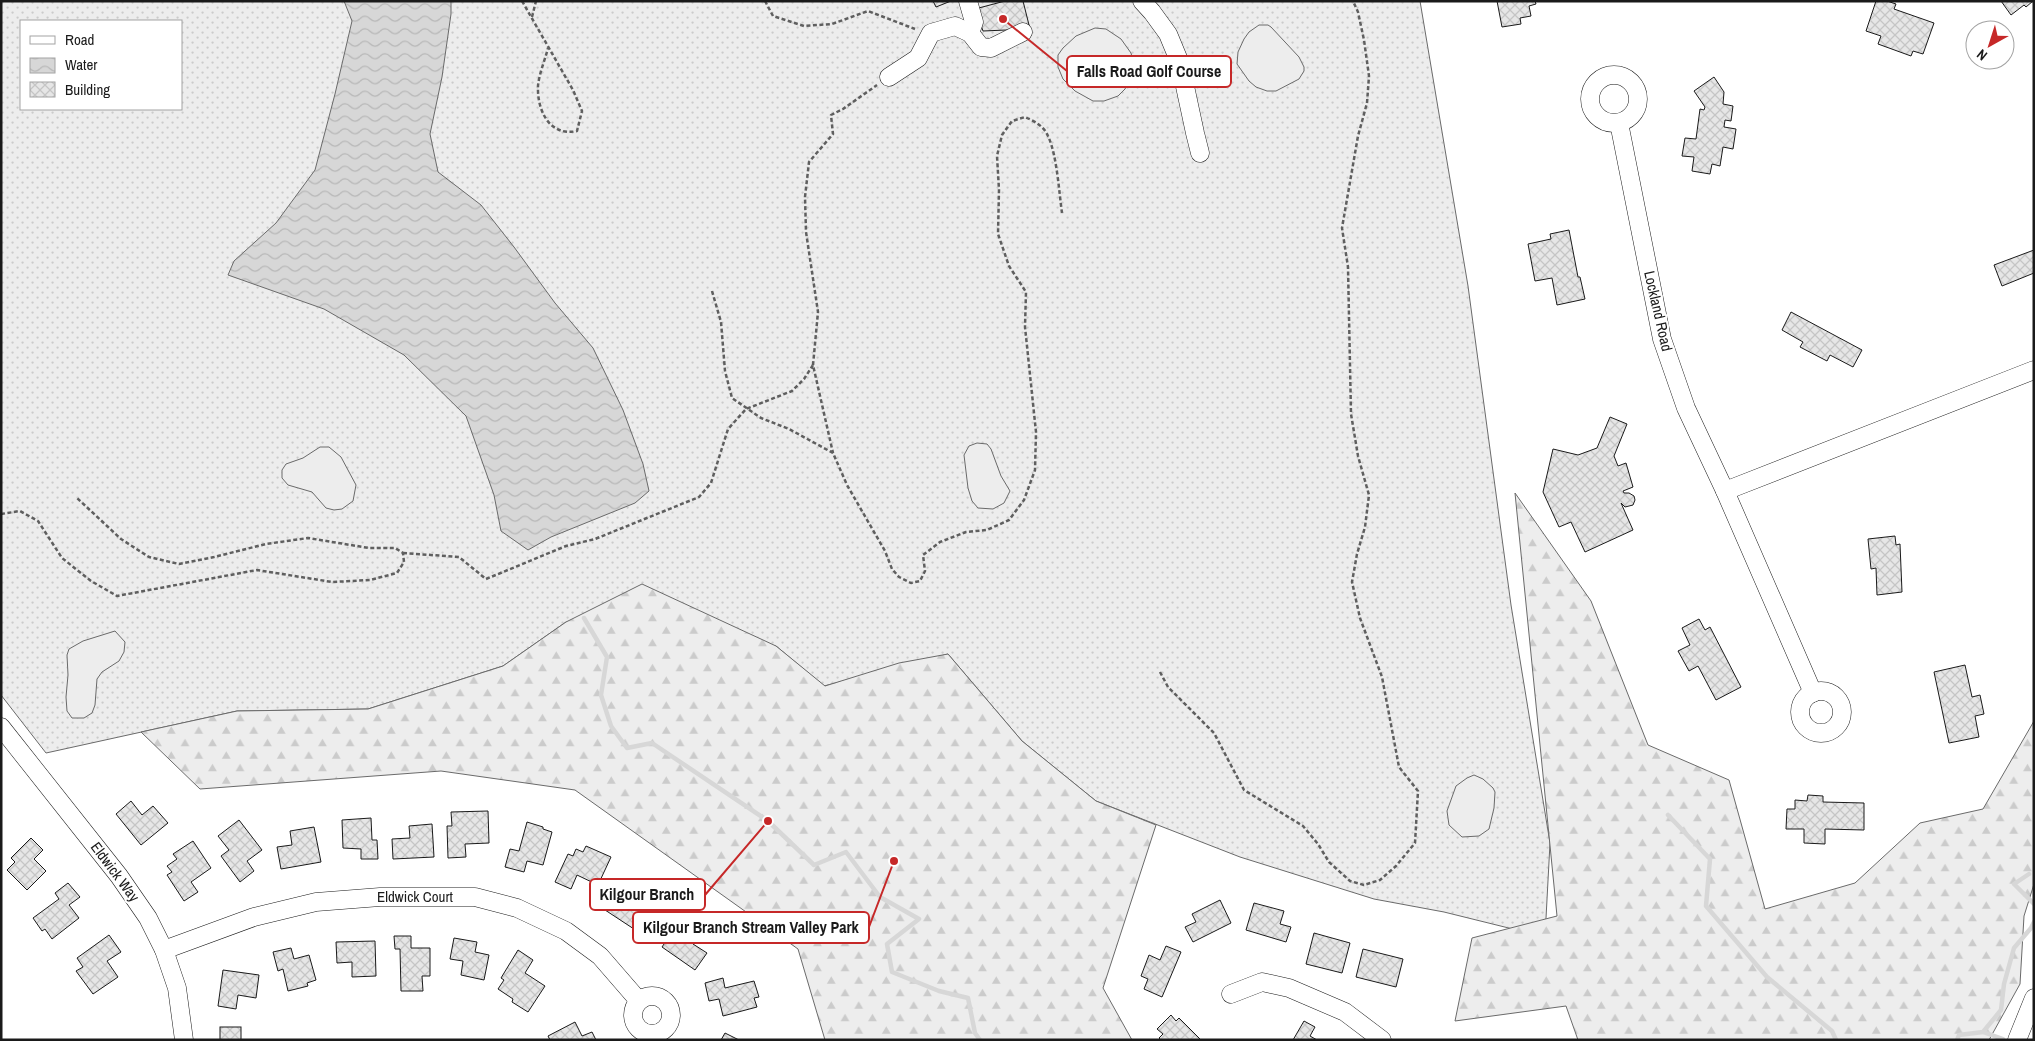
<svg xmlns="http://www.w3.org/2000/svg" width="2035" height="1041" font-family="'Archivo Narrow',sans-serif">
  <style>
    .grass { fill: url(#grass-dots); stroke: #6a6a6a; fill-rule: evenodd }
    .forest { fill: url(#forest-firs); stroke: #6a6a6a }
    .built { fill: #ededed; stroke: #6a6a6a }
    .water { fill: url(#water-waves); stroke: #6a6a6a }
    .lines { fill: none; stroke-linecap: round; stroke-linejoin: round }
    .stream { stroke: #d7d7d7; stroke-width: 4.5 }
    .building { fill: url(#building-cross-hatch); stroke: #1a1a1a }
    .minor-casing { stroke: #1a1a1a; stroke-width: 19 }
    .path { stroke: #5f5f5f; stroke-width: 2.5; stroke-dasharray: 4 2.5; stroke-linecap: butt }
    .minor { stroke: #fff; stroke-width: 18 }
    .labels { text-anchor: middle; stroke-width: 4; stroke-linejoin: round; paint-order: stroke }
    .street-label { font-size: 15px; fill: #1a1a1a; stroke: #fff }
    .leader { fill: none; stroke: #c62828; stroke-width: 2 }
    .callout-dot { fill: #c62828; stroke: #fff; stroke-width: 2 }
    .callout { fill: #fff; stroke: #c62828; stroke-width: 2 }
    .callout-label { font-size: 16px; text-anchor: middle; font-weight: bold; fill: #1a1a1a }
  </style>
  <defs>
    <pattern id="grass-dots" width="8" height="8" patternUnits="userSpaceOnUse" patternTransform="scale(1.25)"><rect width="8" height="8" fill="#ededed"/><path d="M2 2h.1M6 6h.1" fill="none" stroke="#cbcbcb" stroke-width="1.8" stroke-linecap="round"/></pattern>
    <pattern id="forest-firs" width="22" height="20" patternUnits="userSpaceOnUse" patternTransform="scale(1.25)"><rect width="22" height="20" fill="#ededed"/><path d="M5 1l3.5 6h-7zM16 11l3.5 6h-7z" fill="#cbcbcb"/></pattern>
    <pattern id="water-waves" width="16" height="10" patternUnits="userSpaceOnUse" patternTransform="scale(1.25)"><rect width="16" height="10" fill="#d7d7d7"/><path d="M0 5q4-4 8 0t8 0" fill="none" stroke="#b8b8b8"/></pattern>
    <pattern id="building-cross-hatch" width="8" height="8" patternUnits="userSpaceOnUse" patternTransform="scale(1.25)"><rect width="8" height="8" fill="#e6e6e6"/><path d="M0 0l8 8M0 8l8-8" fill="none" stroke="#c5c5c5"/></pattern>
  </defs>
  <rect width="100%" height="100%" fill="#fff"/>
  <!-- grass -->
  <path class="grass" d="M1 1H1420L1468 286 1511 605 1550 843 1545 937 1444 912 1374 899 1240 857 1096 801 1022 741 948 654 824 686 776 646 566 622 503 666 368 709 237 711 46 753 1 695ZM21 21H181V109H21Z"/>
  <!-- forest -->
  <g class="forest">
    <path d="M1515 493 1591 601 1648 745 1729 780 1765 909 1855 883 1920 823 1983 809 2034 721V884L2024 916 2020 984 1989 1040H1578L1566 1006 1455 1021 1472 938 1557 916Z"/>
    <path d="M642 584 776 646 825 686 899 663 948 654 1022 741 1096 801 1156 825 1103 988 1132 1040H825L798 949 575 790 441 771 200 789 141 732 237 711 368 709 503 666 566 622Z"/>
  </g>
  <!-- built -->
  <g class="built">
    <path d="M1259 25H1268L1271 27 1299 57 1304 67V71L1299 79 1276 91H1267L1256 87 1249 81 1237 64 1238 52 1244 39 1249 32Z"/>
    <path d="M1095 28 1106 29 1121 39 1131 53 1134 65V72L1125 89 1118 96 1104 101H1093L1075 91 1063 79 1058 67V55L1063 48 1076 36Z"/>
    <path d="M977 443 987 444 991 449 1001 476 1010 491 1004 503 993 509 978 508 972 501 968 488 964 455 969 446Z"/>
    <path d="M320 447H329L341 457 356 485 353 501 342 509 334 510 326 508 312 492 288 485 282 478V470L286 464 303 458Z"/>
    <path d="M115 631 125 642 124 652 119 661 102 672 97 679 95 705 92 713 84 718H72L67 711 66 697 68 675 67 655 69 649 83 641Z"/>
    <path d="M1474 775 1483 779 1493 788 1495 792 1494 808 1489 829 1479 836 1462 837 1449 825 1447 811 1456 786 1467 778Z"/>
  </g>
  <!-- water -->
  <path class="water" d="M344 1H451V14L442 77 430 134 438 172 481 205 514 247 555 303 593 348 623 410 643 464 649 491 635 503 551 537 528 550 501 531 494 495 466 416 404 355 324 309 228 275 234 261 276 223 315 170 335 94 352 21Z"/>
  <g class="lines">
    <!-- stream -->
    <g class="stream">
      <path d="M584 618 607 657 601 695 611 726 627 748 652 743 768 821 814 865 846 852 880 897 919 919 887 944 892 972 939 991 968 998 975 1033 980 1040"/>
      <path d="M1668 815 1710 859 1706 906 1767 977 1832 1031 1836 1040"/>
      <path d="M2029 874 2014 884 2034 904"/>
      <path d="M1983 1032 2003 1039"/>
      <path d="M1957 1040 1959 1035 1983 1032 2001 1010 2004 984 2014 948 2031 928 2034 922"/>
    </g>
  </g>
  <!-- building -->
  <g class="building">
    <path d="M933 1H951L936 7Z"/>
    <path d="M1005 1H1023L1030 29 983 31 975 9Z"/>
    <path d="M1497 1H1535L1536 4 1529 6 1531 16 1520 18 1521 24 1502 27Z"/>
    <path d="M1876 1H1887L1896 4 1894 9 1934 23 1923 54 1913 51 1911 56 1878 44 1881 36 1866 31Z"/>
    <path d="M2001 1H2033L2026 7 2024 5 2011 15Z"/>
    <path d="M1714 77 1724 92 1723 104 1733 106 1731 121 1725 120 1724 127 1736 129 1733 149 1723 147 1720 166 1712 164 1710 174 1692 171 1694 157 1682 156 1685 138 1696 139 1700 109 1704 110 1705 107 1694 91Z"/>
    <path d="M1569 230 1578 277H1580L1585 299 1557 305 1552 278 1535 281 1528 244 1551 239 1550 234Z"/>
    <path d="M2034 250V273L2002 286 1994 265Z"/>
    <path d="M1791 312 1862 350 1853 367 1830 355 1827 361 1800 347 1803 342 1782 330Z"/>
    <path d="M1610 417 1627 424 1614 456 1618 466 1626 463 1633 487 1623 491 1624 493H1629L1634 496 1635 500 1633 505 1625 507 1621 503 1633 530 1585 552 1571 522 1559 527 1543 492 1553 449 1578 455 1597 448Z"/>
    <path d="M1895 536 1896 545 1900 544 1902 592 1877 595 1876 568 1871 569 1868 539Z"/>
    <path d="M1699 619 1705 630 1710 627 1741 687 1716 700 1698 666 1689 671 1678 651 1690 645 1682 628Z"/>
    <path d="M1965 665 1972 697 1980 695 1984 714 1975 716 1979 737 1949 743 1934 672Z"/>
    <path d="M1808 795 1823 796V802L1864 803V830L1825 829V844L1804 843V829H1786L1787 809H1795V800L1807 801Z"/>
    <path d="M131 801 142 815 153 806 168 823 141 845 116 814Z"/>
    <path d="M488 811 489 843 465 844 466 857 448 858 447 826H452L451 812Z"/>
    <path d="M371 818 372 840H377L378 859H361V849L343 848 342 820Z"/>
    <path d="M239 820 262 850 247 861 254 871 240 882 221 856 229 850 218 836Z"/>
    <path d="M527 822 543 827V829L552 832 543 865 527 861 524 872 505 867 510 849 519 851Z"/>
    <path d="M432 824 434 857 393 859 392 839 410 838 409 826Z"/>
    <path d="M314 827 321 862 281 869 277 847 292 845 290 831Z"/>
    <path d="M31 838 43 850 34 859 46 871 27 890 7 870 15 862 11 858Z"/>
    <path d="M193 841 211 868 191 882 198 892 184 901 167 875 172 872 167 866 177 859 173 854Z"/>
    <path d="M586 846 611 857 598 885 577 875 571 889 555 882 568 854 573 856 576 849 583 852Z"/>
    <path d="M68 883 80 897 69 905 79 918 52 939 45 929 42 931 33 918 59 899 55 893Z"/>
    <path d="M636 889 655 902 637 931 602 908 613 891 628 901Z"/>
    <path d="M1220 900 1231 923 1193 942 1185 927 1196 922 1192 914Z"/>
    <path d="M1254 903 1284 911 1280 924 1291 927 1286 942 1246 930Z"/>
    <path d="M681 919 701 933 693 944 707 953 695 970 662 947Z"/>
    <path d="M1314 933 1350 943 1342 973 1306 964Z"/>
    <path d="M109 935 121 952 107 961 118 977 93 994 76 971 83 967 77 958Z"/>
    <path d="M394 936H411V948H430V976H422L423 991H401L400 949H395Z"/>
    <path d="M454 938 477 942 475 952 489 955 484 980 461 975 463 961 450 959Z"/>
    <path d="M375 941 376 976 352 977V962L337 963 336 942Z"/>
    <path d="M1166 946 1181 952 1162 997 1144 989 1148 979 1141 976 1149 955 1160 960Z"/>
    <path d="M291 948 294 959 309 955 316 980 307 983 308 986 288 991 283 969 278 971 273 952Z"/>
    <path d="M1363 949 1403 959 1396 987 1356 977Z"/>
    <path d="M518 950 533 960 525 973 545 986 528 1012 512 1002 513 999 498 989 504 980 501 978Z"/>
    <path d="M223 970 259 975 256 998 238 995 236 1009 218 1006Z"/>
    <path d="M723 978 725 988 754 981 759 997 754 998 757 1007 723 1016 719 999 709 1001 705 983Z"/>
    <path d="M1171 1015 1176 1021 1179 1018 1201 1040H1161L1159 1038 1163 1034 1157 1029Z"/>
    <path d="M1304 1021 1315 1027 1310 1036 1317 1040H1293Z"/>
    <path d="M575 1022 582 1036 592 1032 596 1040H550L548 1036Z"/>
    <rect x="220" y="1027" width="21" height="13"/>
    <path d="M725 1033 739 1040H721Z"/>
  </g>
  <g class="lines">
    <!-- minor casing -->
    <g class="minor-casing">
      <g id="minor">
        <path d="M968 1 974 22 970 33"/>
        <path d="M1142 1 1152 12 1168 34 1180 63 1195 133 1200 153"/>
        <circle cx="1614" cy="99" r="24"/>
        <path d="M889 77 918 58 931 33 955 26 970 33 981 47 991 48 1023 32"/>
        <path d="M1619 123 1662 339 1686 408 1725 491 1813 693"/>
        <path d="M1725 491 2034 370"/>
        <circle cx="1821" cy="712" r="21"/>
        <path d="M1 727 119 876 148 918 164 950 177 988 184 1040"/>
        <path d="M164 950 254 917 316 902 380 897H475L517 908 566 931 600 956 639 1001"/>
        <path d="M1231 994 1262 982 1289 988 1345 1012 1382 1040"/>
        <circle cx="652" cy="1015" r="19"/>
        <path d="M2017 1040 2034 998"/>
      </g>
    </g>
    <!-- path -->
    <g class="path">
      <path d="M522 1 573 90 582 111 577 131C550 137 537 111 538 86 539 74 545 60 548 48"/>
      <path d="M765 1 773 16 804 26 832 24 868 11 915 29"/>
      <path d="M532 17 536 1"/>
      <path d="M712 291 721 322 725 371 732 398 761 418 789 429 833 453 847 485 885 551 892 569 899 577 911 583 920 581 925 571 923 555 940 542 966 532 987 530 1009 520 1024 500 1035 470 1036 432 1025 327 1026 292 1009 266 998 234 999 190 997 156 1002 135 1012 121 1025 117C1034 121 1044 126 1048 136 1057 155 1059 192 1062 213"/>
      <path d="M813 365 818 312 806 232 805 197 809 162 833 134 831 115 843 109 877 85"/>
      <path d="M1 514 20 511 38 521 62 558 91 581 117 596 257 570 332 582 370 580 397 573 404 562 403 553 395 548H369L308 538 266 544 214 557 179 564 149 557 121 539 77 498"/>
      <path d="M403 553 459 557 486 579 566 546 595 539 699 497 711 483 728 429 746 409 792 391 804 379 813 365 833 453"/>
      <path d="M1160 672 1168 687 1214 733 1244 790 1303 826 1318 844 1329 862 1350 881 1364 885 1380 880 1396 866 1415 843 1418 791 1399 767 1382 677 1360 618 1352 582 1357 554 1365 527 1369 495 1358 456 1351 414 1348 267 1342 228 1358 136 1367 103 1369 76 1364 40 1358 12 1353 1"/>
    </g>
    <!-- minor -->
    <use href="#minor" class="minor"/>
  </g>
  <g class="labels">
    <!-- street labels -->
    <g class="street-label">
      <text transform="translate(1658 311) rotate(77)" y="5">Lockland Road</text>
      <text transform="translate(115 872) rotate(53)" y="5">Eldwick Way</text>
      <text x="415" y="902">Eldwick Court</text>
    </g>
  </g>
  <!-- callouts -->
  <path class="leader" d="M1003 19L1067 71M768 821L705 895M894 861L869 927"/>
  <g class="callout-dot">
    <circle cx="1003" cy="19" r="5"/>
    <circle cx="768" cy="821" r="5"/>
    <circle cx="894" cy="861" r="5"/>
  </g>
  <g class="callout">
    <rect x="1067" y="56" width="164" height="31" rx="5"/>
    <rect x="590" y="879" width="115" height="31" rx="5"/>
    <rect x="633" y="912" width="236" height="31" rx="5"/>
  </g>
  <g class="callout-label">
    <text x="1149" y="77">Falls Road Golf Course</text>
    <text x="647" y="900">Kilgour Branch</text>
    <text x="751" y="933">Kilgour Branch Stream Valley Park</text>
  </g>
  <!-- border -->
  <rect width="2035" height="1041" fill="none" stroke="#1a1a1a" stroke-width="5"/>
  <!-- legend -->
  <rect x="20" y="20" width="162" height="90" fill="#ffffff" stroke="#a3a3a3"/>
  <rect x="30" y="36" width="25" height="8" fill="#ffffff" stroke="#a3a3a3"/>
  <text x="65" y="45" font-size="15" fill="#1a1a1a">Road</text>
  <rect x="30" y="58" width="25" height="15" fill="url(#water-waves)" stroke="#a3a3a3"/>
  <text x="65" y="70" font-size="15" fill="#1a1a1a">Water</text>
  <rect x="30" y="82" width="25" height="15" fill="url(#building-cross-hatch)" stroke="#a3a3a3"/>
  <text x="65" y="95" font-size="15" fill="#1a1a1a">Building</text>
  <!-- north arrow -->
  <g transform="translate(1990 45) rotate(219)"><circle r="24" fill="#ffffff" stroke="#a3a3a3"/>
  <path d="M0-4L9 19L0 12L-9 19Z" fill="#c62828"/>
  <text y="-8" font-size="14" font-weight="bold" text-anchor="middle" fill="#1a1a1a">N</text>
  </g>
</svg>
